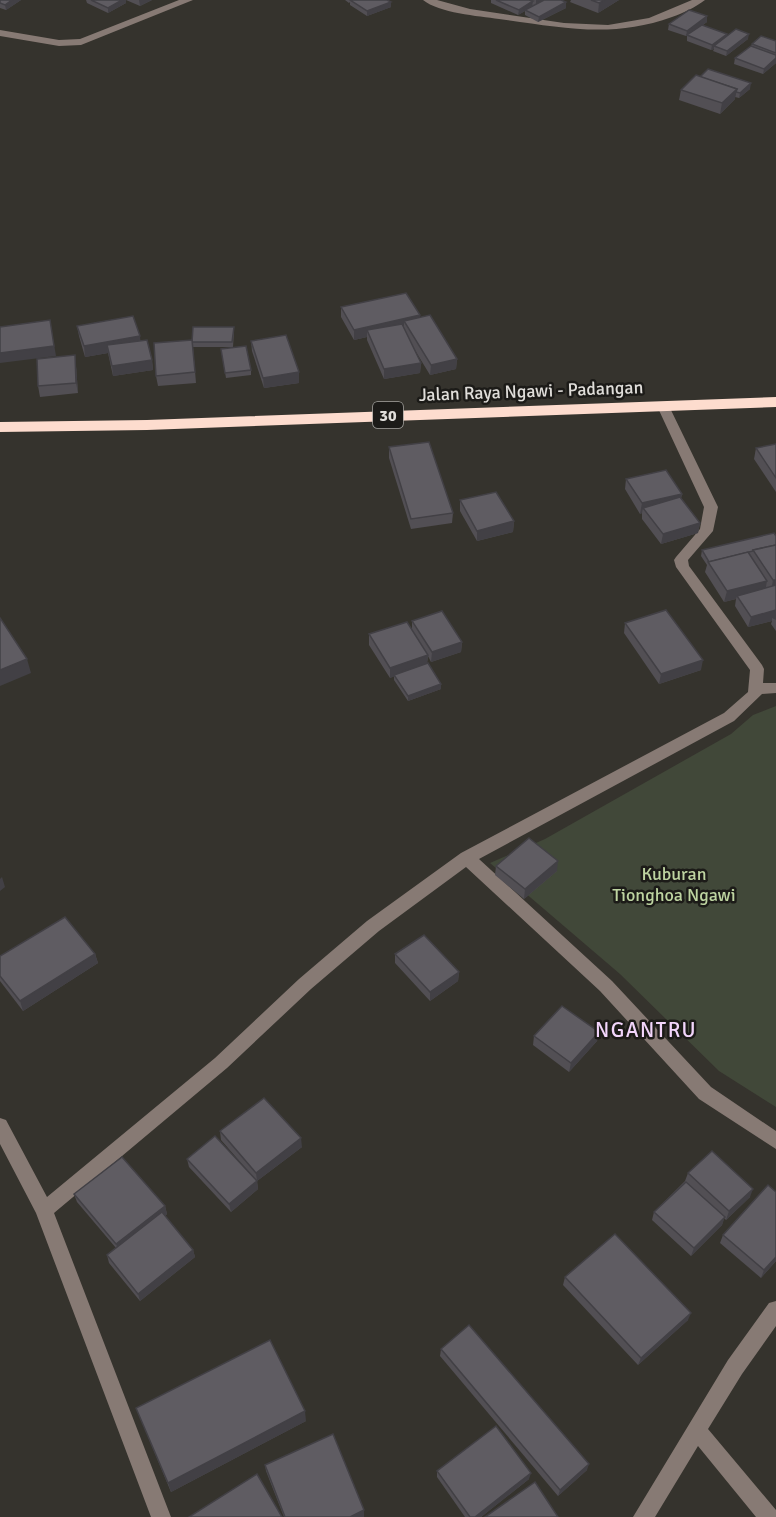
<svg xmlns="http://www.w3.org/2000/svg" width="776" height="1517" font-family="Signika,sans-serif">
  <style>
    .green { fill: #414839 }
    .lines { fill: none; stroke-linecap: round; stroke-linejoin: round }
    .minor { fill: #877a74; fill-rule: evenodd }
    .highway { fill: #fddcce; fill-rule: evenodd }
    .wall { fill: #524f54 }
    .shaded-wall { fill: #424045 }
    .building { fill: #5f5c62; stroke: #424045; stroke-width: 1.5 }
    .labels { text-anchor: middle; stroke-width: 5; stroke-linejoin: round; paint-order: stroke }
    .shield { fill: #1c1b18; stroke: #a5a4a0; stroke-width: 1.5 }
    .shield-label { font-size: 16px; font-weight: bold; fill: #e0deda }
    .street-label { font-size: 18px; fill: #e0deda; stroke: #1c1b18 }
    .park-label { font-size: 18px; fill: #bed4a1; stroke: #1c1b18 }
    .quarter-label { font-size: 21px; letter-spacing: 1.5px; fill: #f2d5fb; stroke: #1c1b18 }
  </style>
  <rect width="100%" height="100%" fill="#35332d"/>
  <!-- green -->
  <path class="green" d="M776 706V1107L719 1071 620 974 490 863 545 839 731 734 753 715Z"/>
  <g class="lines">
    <!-- minor -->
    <g class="minor">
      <path d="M179 0H193L81 45 59 46 0 36V30L59 40 80 39Z"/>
      <path d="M423 0H437L470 9 564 23 608 25 649 18 692 0H705C696 7 683 13 672 17 611 39 561 27 499 19 478 16 439 13 423 0Z"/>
      <path d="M663 402 669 406 718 507 713 531 688 560 689 566 762 665 764 669 763 683H776V693L762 694 734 721 479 859 612 981 711 1087 776 1131V1149L699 1099 600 991 466 867 379 931 311 989 227 1068 54 1213 171 1517H151L36 1213 0 1144V1118L6 1120 47 1197 215 1058 299 979 367 921 461 853 724 713 748 692 750 670 676 567 674 560 676 557 700 529 704 507 657 406Z"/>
      <path d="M776 1301V1326L742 1374 708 1429 776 1510V1517H756L698 1446 655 1517H633L728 1360 769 1303Z"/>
    </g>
    <!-- highway -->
    <path class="highway" d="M776 397V407L147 430 0 432V422L147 420Z"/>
  </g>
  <!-- wall -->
  <g class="wall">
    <path d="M0 0H21L6 10 0 8Z"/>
    <path d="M86 0H152L140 6 126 0V3L108 13 87 3Z"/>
    <path d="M345 0H387L391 7 367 16 350 5V2L349 3Z"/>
    <path d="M491 0H561L566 8 538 22 525 15V11L518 15 491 3Z"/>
    <path d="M571 0H619L598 13 570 2Z"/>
    <path d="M707 22 700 27 727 34V36L748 39 726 56 713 51 714 49 711 50 687 41V36H686L668 30 669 24Z"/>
    <path d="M776 41V63L763 74 734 64 735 58 751 46 752 44Z"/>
    <path d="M750 89 739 98 735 97V99L720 114 679 100 681 90Z"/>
    <path d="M341 307 420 318 457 359 456 369 430 375 413 347 421 363 420 373 384 379 367 340V337L354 340 341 317Z"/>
    <path d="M77 326 140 341 152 360 153 370 113 376 108 353 85 357 79 336Z"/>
    <path d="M234 332 233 347H193L196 383 158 386 156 376 192 340Z"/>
    <path d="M251 341 299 383 264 388 252 351Z"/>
    <path d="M222 354 251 370V375L226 378Z"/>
    <path d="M75 355 76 366 78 393 40 397 38 386Z"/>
    <path d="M776 444V492L754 459 756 448Z"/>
    <path d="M389 447 453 513 452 523 411 529 389 458Z"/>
    <path d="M626 479 682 494 681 498 700 523 698 533 661 544 642 519V513L640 514 625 489Z"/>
    <path d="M460 500 514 521 513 532 477 541 460 511Z"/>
    <path d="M776 536V631L771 624 772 621 748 627 735 606 736 599 724 602 705 572 707 565 701 556 702 550Z"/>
    <path d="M412 621 462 642 461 652 431 662 428 656 427 663 441 689 408 701 394 680V676L390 678 369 645V634L412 630Z"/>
    <path d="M625 623 701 670 659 684 624 633Z"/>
    <path d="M496 866 557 871 524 899 495 875Z"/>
    <path d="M95 954 98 963 23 1011 0 981V956Z"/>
    <path d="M395 954 459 972 458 981 430 1001 395 963Z"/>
    <path d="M599 1032 597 1041 569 1072 533 1045 534 1036Z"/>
    <path d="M220 1131 302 1147 257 1181 258 1189 231 1212 189 1167 187 1159 255 1179 221 1140Z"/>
    <path d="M688 1173 750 1197 726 1220 724 1218 722 1225 691 1256 652 1220 654 1212 685 1181Z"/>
    <path d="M74 1194 165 1206 167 1214 165 1216 193 1250 195 1257 140 1301 109 1263 107 1255 116 1248 77 1202Z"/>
    <path d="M723 1235 776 1261 761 1278 720 1243Z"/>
    <path d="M565 1277 688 1320 638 1365 563 1285Z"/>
    <path d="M441 1349 587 1470 558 1496 440 1356Z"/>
    <path d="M136 1408 306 1421 171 1492Z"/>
    <path d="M265 1465 364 1510V1517H284L266 1471Z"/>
    <path d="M437 1471 529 1479 481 1517H465L437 1477Z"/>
  </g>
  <!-- shaded-wall -->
  <g class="shaded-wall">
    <path d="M12 0H21L6 10 5 5Z"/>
    <path d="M122 0H126V3L108 13V8Z"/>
    <path d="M139 0H152L140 6Z"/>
    <path d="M536 0H548L536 7Z"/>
    <path d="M605 0H619L598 13 599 3Z"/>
    <path d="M533 1 532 7 518 15 519 10Z"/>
    <path d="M391 2V7L367 16V11Z"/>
    <path d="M566 2V8L538 22 539 17Z"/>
    <path d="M707 16V22L686 36 687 31Z"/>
    <path d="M727 34 726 39 714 46V49L711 50 712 45Z"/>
    <path d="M749 34 748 39 726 56 727 51Z"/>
    <path d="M776 58V63L763 74 764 69Z"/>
    <path d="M751 83 750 89 739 98 740 93Z"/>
    <path d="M737 89 735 99 720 114 722 103Z"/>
    <path d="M420 315V326L404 321V329L367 330V337L354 340V330Z"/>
    <path d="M50 320 56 356 0 363V353Z"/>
    <path d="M140 336 141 347 107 345 108 353 85 357 84 346Z"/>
    <path d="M75 355 76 366 78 393 76 383Z"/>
    <path d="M457 359 456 369 430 375 431 365Z"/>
    <path d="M152 360 153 370 113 376 112 366Z"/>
    <path d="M421 363 420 373 384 379V369Z"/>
    <path d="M299 372V383L264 388 263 378Z"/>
    <path d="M682 494 680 504 643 508 642 513 640 514 642 503Z"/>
    <path d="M514 521 513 532 477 541V531Z"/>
    <path d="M700 523 698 533 661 544 663 534Z"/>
    <path d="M773 580H776V589L771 591Z"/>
    <path d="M767 581 765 592 737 596 736 599 724 602 727 591Z"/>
    <path d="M776 610V620L772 618V621L748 627 751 617Z"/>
    <path d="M462 642 461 652 431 662 432 652Z"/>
    <path d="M428 655 427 665 390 678V668Z"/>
    <path d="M27 659 31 673 0 686V670Z"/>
    <path d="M703 660 701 670 659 684 661 674Z"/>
    <path d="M441 684V689L408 701V696Z"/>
    <path d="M558 861 557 871 524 899 525 889Z"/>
    <path d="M2 877 5 887 0 891V879Z"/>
    <path d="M95 954 98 963 23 1011 20 1001Z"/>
    <path d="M459 972 458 981 430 1001V992Z"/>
    <path d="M599 1032 597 1041 569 1072 571 1063Z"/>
    <path d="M301 1138 302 1147 257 1181 256 1173Z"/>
    <path d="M257 1181 258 1189 231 1212 229 1204Z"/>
    <path d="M753 1189 750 1197 726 1220 729 1211Z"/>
    <path d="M165 1206 167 1214 119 1252 116 1244Z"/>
    <path d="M725 1217 722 1225 691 1256 694 1248Z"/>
    <path d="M193 1250 195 1257 140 1301 138 1294Z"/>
    <path d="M776 1257V1261L761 1278 764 1270Z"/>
    <path d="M691 1313 688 1320 638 1365 641 1358Z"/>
    <path d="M305 1411 306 1421 171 1492 168 1483Z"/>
    <path d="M589 1464 587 1470 558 1496 560 1490Z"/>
    <path d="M531 1473 529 1479 481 1517H475Z"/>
    <path d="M364 1510V1517H350Z"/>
  </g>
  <!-- building -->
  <g class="building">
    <path d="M0 0H12L5 5 0 3Z"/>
    <path d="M91 0H122L108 8Z"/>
    <path d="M350 0H387L391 2 367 11Z"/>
    <path d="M496 0H529L533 1 519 10Z"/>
    <path d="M544 0H561L566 2 539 17 525 10Z"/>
    <path d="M591 0H605L599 3Z"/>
    <path d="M689 10 707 16 687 31 669 24Z"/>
    <path d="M702 25 727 34 712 45 687 35Z"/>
    <path d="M736 29 749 34 727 51 714 46Z"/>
    <path d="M761 36 776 41V53L752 44Z"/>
    <path d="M751 46 776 55V58L764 69 735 58Z"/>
    <path d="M708 69 751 83 740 93 736 92 737 89 700 77Z"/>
    <path d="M696 75 737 89 722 103 681 90Z"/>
    <path d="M406 293 420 315 354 330 341 307Z"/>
    <path d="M430 315 457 359 431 365 404 321Z"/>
    <path d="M133 316 140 336 84 346 77 326Z"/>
    <path d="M50 320 54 346 0 353V327Z"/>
    <path d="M402 324 421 363 384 369 367 330Z"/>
    <path d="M193 327H234L232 342H192Z"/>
    <path d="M286 335 299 372 263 378 251 341Z"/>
    <path d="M147 340 152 360 112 366 107 345Z"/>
    <path d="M192 340 195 372 156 376 154 343Z"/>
    <path d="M246 346 251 370 225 373 221 349Z"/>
    <path d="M75 355 76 383 38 386 37 359Z"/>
    <path d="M429 442 453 513 411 519 389 447Z"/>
    <path d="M776 444V478L756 448Z"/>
    <path d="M666 470 682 494 642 503 626 479Z"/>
    <path d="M496 492 514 521 477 531 460 500Z"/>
    <path d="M680 497 700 523 663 534 643 508Z"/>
    <path d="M774 533 776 536V545L753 550V551L709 562 702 550Z"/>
    <path d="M776 545V580H773L753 550Z"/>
    <path d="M748 552 767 581 727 591 708 562Z"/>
    <path d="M776 585V610L751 617 737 596Z"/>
    <path d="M666 610 703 660 661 674 625 623Z"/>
    <path d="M442 611 462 642 432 652 412 621Z"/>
    <path d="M0 618 27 659 0 670Z"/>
    <path d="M407 622 428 655 390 668 369 634Z"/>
    <path d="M428 663 441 684 408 696 394 675Z"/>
    <path d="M529 838 558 861 525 889 496 866Z"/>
    <path d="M65 917 95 954 20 1001 0 976V956Z"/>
    <path d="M424 935 459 972 430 992 395 954Z"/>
    <path d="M562 1006 599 1032 571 1063 534 1036Z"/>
    <path d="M264 1098 301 1138 256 1173 220 1131Z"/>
    <path d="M215 1136 257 1181 229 1204 187 1159Z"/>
    <path d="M712 1151 753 1189 729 1211 688 1173Z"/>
    <path d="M122 1157 165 1206 116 1244 74 1194Z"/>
    <path d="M686 1182 725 1217 694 1248 654 1212Z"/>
    <path d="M768 1185 776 1192V1257L764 1270 723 1235Z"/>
    <path d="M162 1212 193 1250 138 1294 107 1255Z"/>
    <path d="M615 1234 691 1313 641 1358 565 1277Z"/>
    <path d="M469 1325 589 1464 560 1490 441 1349Z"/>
    <path d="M270 1340 305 1411 168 1483 136 1408Z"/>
    <path d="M496 1426 531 1473 475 1517H470L437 1471Z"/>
    <path d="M333 1434 364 1510 350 1517H285L265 1465Z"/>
    <path d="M257 1474 282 1517H189Z"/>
    <path d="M535 1482 558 1517H485Z"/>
  </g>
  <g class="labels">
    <!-- shield labels -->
    <rect class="shield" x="373" y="402" width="30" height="26" rx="4.5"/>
    <g class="shield-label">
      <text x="388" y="421">30</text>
    </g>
    <!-- street labels -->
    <g class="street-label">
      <text transform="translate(531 391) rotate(-2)" y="6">Jalan Raya Ngawi - Padangan</text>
    </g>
    <!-- park labels -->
    <g class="park-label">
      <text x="674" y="880">Kuburan<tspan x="674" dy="21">Tionghoa Ngawi</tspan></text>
    </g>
    <!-- quarter labels -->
    <g class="quarter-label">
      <text x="646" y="1037">NGANTRU</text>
    </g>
  </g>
</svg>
